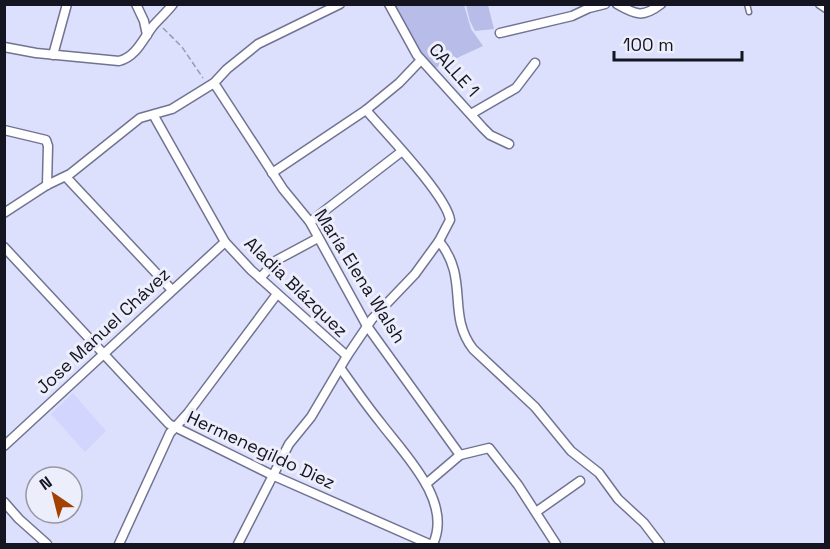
<svg xmlns="http://www.w3.org/2000/svg" width="830" height="549" font-family="'Space Grotesk',sans-serif">
  <style>
    .built { fill: #d2d5fe }
    .green { fill: #b8bce8 }
    .lines { fill: none; stroke-linecap: round; stroke-linejoin: round }
    .lane-casing { stroke: #717392; stroke-width: 7 }
    .street-casing { stroke: #717392; stroke-width: 11 }
    .path { stroke: #999bb1; stroke-width: 1.5; stroke-dasharray: 6 3; stroke-linecap: butt }
    .lane { stroke: #fff; stroke-width: 4 }
    .street { stroke: #fff; stroke-width: 8 }
    .labels { text-anchor: middle; stroke-width: 6; stroke-linejoin: round; paint-order: stroke }
    .street-label { font-size: 18px; fill: #151521; stroke: #edeefc }
  </style>
  <rect width="100%" height="100%" fill="#dde0fc"/>
  <!-- built -->
  <path class="built" d="M73 393 106 431 85 452 51 414Z"/>
  <!-- green -->
  <g class="green">
    <path d="M391 5H464L471 29 483 46 433 69 421 54Z"/>
    <path d="M466 5H488L494 29 475 31 470 21Z"/>
  </g>
  <g class="lines">
    <!-- lane casing -->
    <g class="lane-casing">
      <path id="lane" d="M747 4 749 12"/>
    </g>
    <!-- street casing -->
    <g class="street-casing">
      <g id="street">
        <path d="M136 4 144 21 147 35"/>
        <path d="M389 4 417 55 483 128 490 135 509 144"/>
        <path d="M617 4C636 15 643 18 661 4"/>
        <path d="M820 4 826 8"/>
        <path d="M500 33 572 16 589 8 605 4"/>
        <path d="M4 47 36 53 119 61C136 57 143 39 153 26 159 19 167 12 173 4"/>
        <path d="M53 55 67 4"/>
        <path d="M214 83 283 189 310 222 367 326 460 455"/>
        <path d="M471 114 516 88 535 63"/>
        <path d="M154 116 225 242 251 270 347 356"/>
        <path d="M4 130 46 140 48 146 47 185"/>
        <path d="M272 173 366 110 399 83 421 60"/>
        <path d="M66 177 172 290"/>
        <path d="M4 213 47 185 70 174 140 118 172 109 214 83 227 69 258 44 340 4"/>
        <path d="M310 222 401 152"/>
        <path d="M439 241C470 279 446 314 473 349L535 407 571 451 599 473 618 499 644 523 660 544"/>
        <path d="M4 247 169 424 272 475 429 544"/>
        <path d="M260 278 277 260 318 238"/>
        <path d="M341 369C354 387 366 405 380 422 404 454 453 501 433 544"/>
        <path d="M4 446 225 242"/>
        <path d="M426 484 460 455 489 448 518 485 556 544"/>
        <path d="M4 502 19 519 47 544"/>
        <path d="M536 512 580 481"/>
        <path d="M119 544 170 433 188 413 277 294"/>
        <path d="M238 544 289 444 311 417 347 356 372 319 415 274 439 241 450 220C447 196 384 131 366 110"/>
      </g>
    </g>
    <!-- path -->
    <path class="path" d="M163 28 182 47 203 78"/>
    <!-- lane -->
    <use href="#lane" class="lane"/>
    <!-- street -->
    <use href="#street" class="street"/>
  </g>
  <g class="labels">
    <!-- street labels -->
    <g class="street-label">
      <text transform="translate(454 70) rotate(48)" y="6">CALLE 1</text>
      <text transform="translate(360 276) rotate(58)" y="6">María Elena Walsh</text>
      <text transform="translate(296 287) rotate(44)" y="6">Aladia Blázquez</text>
      <text transform="translate(103 331) rotate(-43)" y="6">Jose Manuel Chávez</text>
      <text transform="translate(261 450) rotate(25)" y="6">Hermenegildo Diez</text>
    </g>
  </g>
  <!-- border -->
  <rect width="830" height="549" fill="none" stroke="#151521" stroke-width="12"/>
  <!-- north arrow -->
  <g transform="translate(54 495) rotate(325)"><circle r="28" fill="#edeefc" stroke="#9797a4" stroke-width="1.5"/>
  <path d="M0-4.5L10 22L0 15L-10 22Z" fill="#a34100"/>
  <text y="-9" font-size="16" font-weight="bold" text-anchor="middle" fill="#151521">N</text>
  </g>
  <!-- scale -->
  <path d="M614 51v9h128v-9" fill="none" stroke="#151521" stroke-width="3"/>
  <text x="623" y="51" font-size="18" fill="#151521" stroke="#edeefc" stroke-width="4.5" paint-order="stroke">100 m</text>
</svg>
